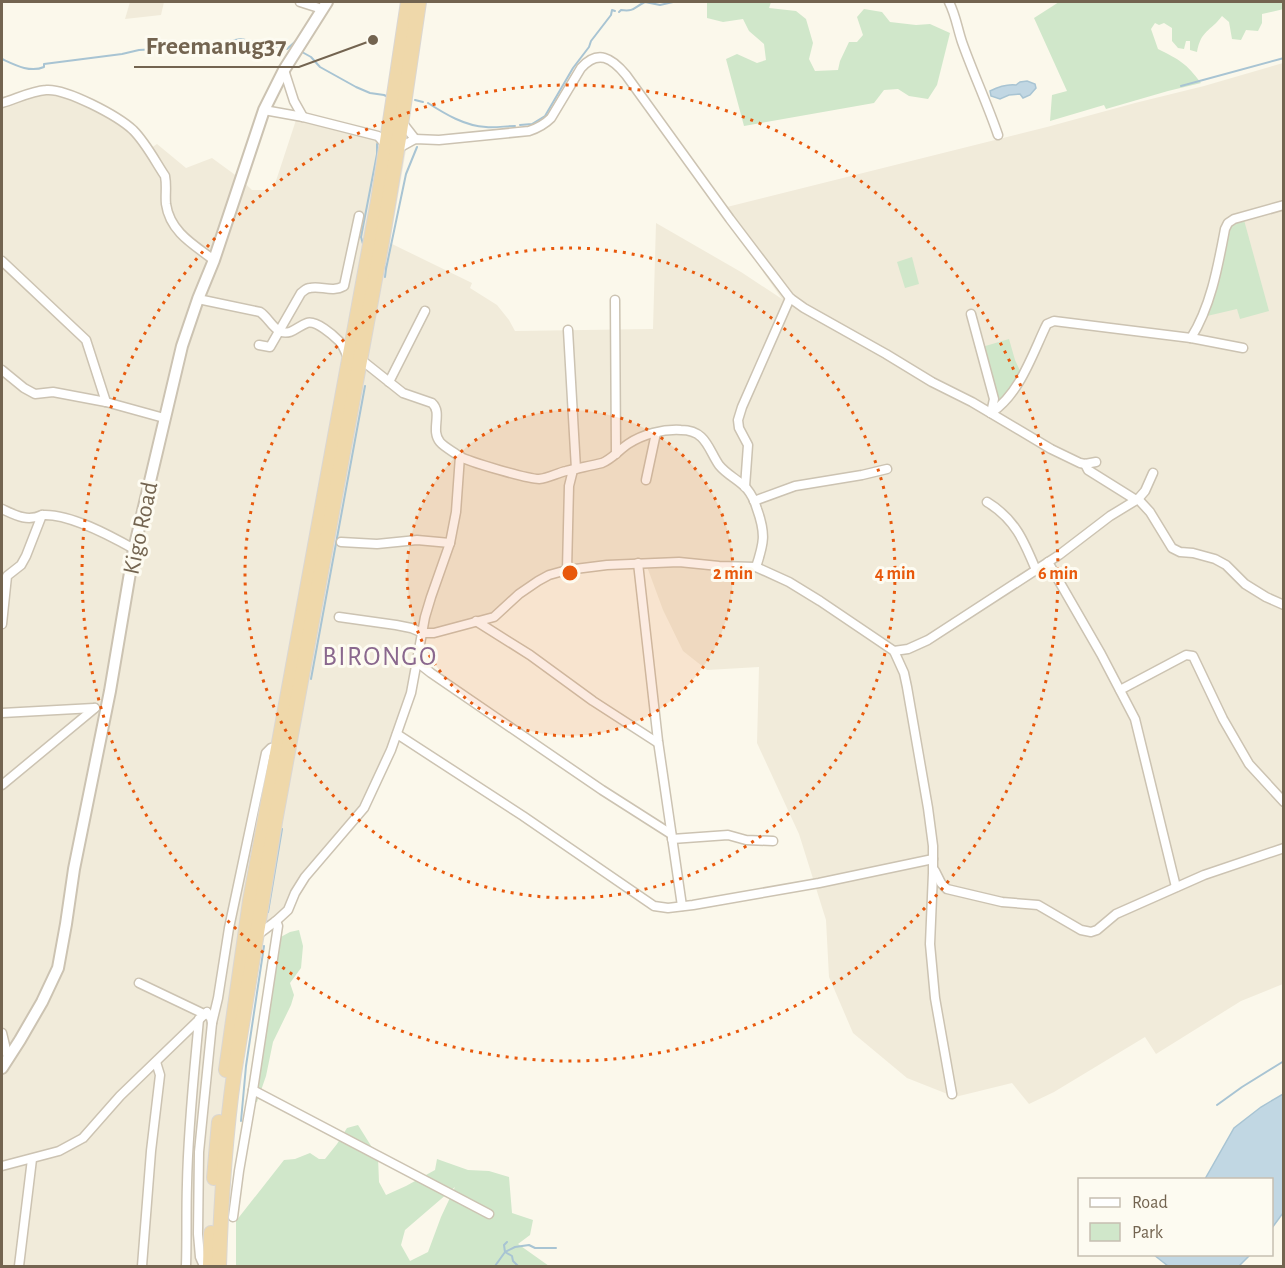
<svg xmlns="http://www.w3.org/2000/svg" width="1285" height="1268" font-family="'Alegreya Sans',sans-serif">
  <style>
    .residential { fill: #f1ebda }
    .green { fill: #d0e7ca; fill-rule: evenodd }
    .water { fill: #c1d7e3; stroke: #a8c4d3; stroke-width: 1.5 }
    .lines { fill: none; stroke-linecap: round; stroke-linejoin: round }
    .stream { stroke: #a8c4d3; stroke-width: 2 }
    .minor-casing { stroke: #ccc3b2; stroke-width: 11 }
    .tertiary-casing { stroke: #ccc3b2; stroke-width: 14 }
    .trunk-casing { stroke: #dbd7d2; stroke-width: 16 }
    .minor { stroke: #fff; stroke-width: 8 }
    .tertiary { stroke: #fff; stroke-width: 10 }
    .trunk { stroke: #efd8aa; stroke-width: 14 }
    .ring { fill: none; stroke: #e8590c; stroke-width: 3; stroke-dasharray: 3 6 }
    .labels { text-anchor: middle; stroke-width: 6; stroke-linejoin: round; paint-order: stroke }
    .street-label { font-size: 24px; fill: #736450; stroke: #fdfbf1 }
    .quarter-label { font-size: 27px; letter-spacing: 1.5px; fill: #8a688e; stroke: #fdfbf1 }
    .centre { fill: #e8590c; stroke: #fdfbf1; stroke-width: 3 }
    .ring-label { font-size: 18px; text-anchor: middle; font-weight: bold; fill: #e8590c; stroke: #fdfbf1; stroke-width: 6; stroke-linejoin: round; paint-order: stroke }
    .leader { fill: none; stroke: #736450; stroke-width: 2 }
    .callout-dot { fill: #736450; stroke: #fdfbf1; stroke-width: 2 }
    .callout-label { font-size: 26px; text-anchor: middle; font-weight: bold; fill: #736450; stroke: #fdfbf1; stroke-width: 6; stroke-linejoin: round; paint-order: stroke }
  </style>
  <rect width="100%" height="100%" fill="#fbf8eb"/>
  <!-- residential -->
  <g class="residential">
    <path d="M130 2H164L161 15 125 19Z"/>
    <path d="M1283 63V984L1241 1001 1156 1054 1145 1037 1054 1092 1029 1104 1012 1083 955 1097 907 1078 853 1033 829 977 826 920 799 834 757 743 759 667 707 670 683 651 663 610 646 564 550 576 495 617 424 634 411 694 365 808 306 878 289 911 259 937 237 1076 224 1266H2V101L39 89 86 98 151 148 157 144 186 168 212 158 238 177 252 190H273L296 120 359 134 406 150 390 243 472 283 470 288 497 305 509 320 515 331 653 329 656 223 741 272 782 299 719 209 1047 127 1135 103 1204 86Z"/>
  </g>
  <!-- green -->
  <g class="green">
    <path d="M707 2H771L769 8 796 11 806 19 813 43 809 59 815 71 838 70 840 61 849 42H857L863 35 857 17 864 9 882 12 890 22 916 25 930 24 950 33 937 85 928 99 909 96 898 89 884 90 874 103 744 126 726 59 737 54 757 63 766 60 764 44 749 31 743 19 723 22 707 18Z"/>
    <path d="M1059 2H1283L1284 9 1262 14V23L1258 31 1246 30 1241 40 1232 39 1229 22 1222 16C1210 32 1201 30 1197 52L1190 50V41H1186L1184 49 1178 48 1172 41V28L1164 23 1159 25 1155 23 1151 29 1158 49C1180 60 1186 63 1201 83L1168 91 1106 109 1104 105 1050 121 1052 95 1067 91 1034 18Z"/>
    <path d="M1244 220 1269 311 1240 319 1237 309 1207 316 1219 275 1230 223Z"/>
    <path d="M912 257 919 284 905 288 897 262Z"/>
    <path d="M1009 339 1015 360 1021 373 998 406 982 347Z"/>
    <path d="M299 930 303 946 301 968 290 983 294 995 291 1005 273 1042 266 1076 257 1102H252L277 939 290 932Z"/>
    <path d="M358 1125 378 1157 379 1182 386 1195 406 1186 435 1170 437 1159 468 1170 489 1171 509 1177 512 1213 533 1220 530 1235 518 1244 549 1266H236V1221L284 1160 295 1159 310 1153 319 1159H325L337 1144 347 1128ZM455 1187 441 1217 428 1252 410 1261 401 1245 405 1230Z"/>
  </g>
  <!-- water -->
  <g class="water">
    <path d="M1027 81 1035 84 1036 88 1030 95 1023 98 1020 94 1009 95 1000 99 991 96 990 91C998 87 1007 84 1016 85L1020 82Z"/>
    <path d="M1283 1094V1213L1272 1228V1180L1205 1179 1234 1128 1261 1107Z"/>
    <path d="M1154 1255V1254L1250 1255 1239 1266H1168Z"/>
  </g>
  <g class="lines">
    <!-- stream -->
    <g class="stream">
      <path d="M619 12 621 10C635 12 634 7 645 2L660 5 673 2"/>
      <path d="M302 52 311 57 320 67 356 87 370 93 384 95 388 97"/>
      <path d="M2 59C15 65 30 73 44 67V64L122 54 139 50 194 47 241 39 287 49 297 40"/>
      <path d="M1181 86 1284 58"/>
      <path d="M415 100 423 102"/>
      <path d="M428 103C445 114 465 126 486 127 495 128 506 126 515 126"/>
      <path d="M520 125 532 124 545 116 573 68 589 47 591 41 611 15 612 10 615 11"/>
      <path d="M363 244 361 237 377 154V144"/>
      <path d="M384 265 386 269 385 277"/>
      <path d="M386 269 406 174 417 147"/>
      <path d="M311 679 365 386"/>
      <path d="M268 912 282 829"/>
      <path d="M1217 1105 1242 1087 1284 1061"/>
      <path d="M241 1121 246 1066 264 946"/>
      <path d="M507 1242 504 1245 505 1252 512 1256 513 1261 518 1266"/>
      <path d="M495 1266 505 1252 515 1247 529 1245 535 1248H556"/>
    </g>
    <!-- minor casing -->
    <g class="minor-casing">
      <g id="minor">
        <path d="M300 2 322 9"/>
        <path d="M949 2C956 16 957 27 962 42 973 73 987 103 998 135"/>
        <path d="M284 70 294 101 303 117"/>
        <path d="M2 103C16 99 31 91 46 90 66 88 118 116 133 130 146 143 155 161 165 176 167 186 165 195 166 204 170 232 194 245 214 260"/>
        <path d="M264 110 303 117 378 136 386 145"/>
        <path d="M401 121 415 139"/>
        <path d="M397 149 415 139 439 140 529 131C538 128 544 125 551 118L581 68C598 49 612 58 626 75L730 219 790 298 804 308 886 354 932 382 972 402 1051 449 1080 463 1085 464 1096 462"/>
        <path d="M2 261 86 340 106 402"/>
        <path d="M198 299 260 312C268 317 272 328 281 332 292 335 298 326 307 323 316 320 333 335 339 341 343 345 346 353 348 358"/>
        <path d="M615 300 616 454"/>
        <path d="M971 314 994 399 991 413"/>
        <path d="M568 330 576 469"/>
        <path d="M1191 338C1211 306 1218 266 1225 229L1228 223 1234 219 1284 205"/>
        <path d="M259 345 270 347 301 293C304 291 306 288 310 288 320 285 332 293 344 286L359 216"/>
        <path d="M359 358 403 393 432 403C443 413 430 430 440 442 444 447 454 452 459 456 469 462 528 479 539 479 549 478 557 473 566 471 578 468 590 466 602 463 612 459 619 450 628 444 643 434 663 429 681 430 706 430 708 449 719 465 727 475 739 480 747 489 752 495 755 502 757 509 766 534 764 543 756 567"/>
        <path d="M2 370 24 388 35 394 53 392 106 402 164 418"/>
        <path d="M389 382 425 311"/>
        <path d="M991 413C1019 394 1031 358 1045 328L1047 324 1054 321 1191 338 1243 348"/>
        <path d="M1085 464 1088 470 1136 500"/>
        <path d="M646 480 656 433"/>
        <path d="M745 487 748 445 739 428 738 420 742 407 790 298"/>
        <path d="M1138 499 1150 512 1172 548 1180 552 1193 553 1215 559 1226 565 1245 584 1266 597 1284 605"/>
        <path d="M754 501 795 486 862 475 887 469"/>
        <path d="M987 502C1015 519 1024 541 1036 570"/>
        <path d="M2 509C15 515 27 522 42 515"/>
        <path d="M341 542 377 544 417 540 450 543"/>
        <path d="M1048 562 1101 654 1135 719 1176 887"/>
        <path d="M638 563 658 741 682 906"/>
        <path d="M567 570 569 486 573 470"/>
        <path d="M339 617 396 625 411 628 423 633H434L494 617 519 594 538 581 549 575 567 570 607 565 679 562 719 566 756 567 789 582 820 601 894 651 904 673 907 687 928 808 933 846V873L930 944 935 998 952 1094"/>
        <path d="M476 621 530 655 593 701 658 743"/>
        <path d="M2 624 7 576 21 565 26 556 42 515C69 513 111 536 134 549"/>
        <path d="M894 651 908 649 928 640 1059 555 1110 516 1138 499 1145 491 1153 473"/>
        <path d="M417 662 431 673 602 790 671 834"/>
        <path d="M1120 690 1186 655 1193 656 1223 719 1249 764 1284 802"/>
        <path d="M2 713 94 708"/>
        <path d="M397 734 523 816 654 906 668 908 693 905 819 883 933 859"/>
        <path d="M2 785 95 708"/>
        <path d="M672 839 728 835 746 840 773 841"/>
        <path d="M935 871 941 883 947 889 1002 902 1038 905 1081 930 1091 932 1097 930 1116 914 1204 875 1284 848"/>
        <path d="M256 936 276 921 288 910 295 893 305 877 364 808 391 750 411 693 425 617 431 597 450 543 456 512 460 456"/>
        <path d="M139 983 204 1014 208 1015 211 1018 212 1023 199 1152 198 1234 200 1257 204 1266"/>
        <path d="M212 1023 218 998 229 928 266 753 271 748 278 747"/>
        <path d="M2 1033 8 1058"/>
        <path d="M253 1090 278 926 276 921"/>
        <path d="M2 1166 59 1151 83 1138 120 1096 207 1012"/>
        <path d="M233 1217 239 1171 253 1090 489 1214"/>
        <path d="M19 1266 32 1159"/>
        <path d="M142 1266 151 1151 160 1075 156 1062"/>
        <path d="M186 1266C187 1239 186 1211 187 1184 188 1129 194 1074 199 1019"/>
      </g>
    </g>
    <!-- tertiary casing -->
    <g class="tertiary-casing">
      <path id="tertiary" d="M2 1068 20 1040 42 1002 58 968 66 924 74 869 110 691 134 549 182 346 198 299 214 260 264 110 284 70 327 2"/>
    </g>
    <!-- trunk casing -->
    <g class="trunk-casing">
      <g id="trunk">
        <path d="M226 1070 250 901 378 201 408 2"/>
        <path d="M214 1178 219 1122"/>
        <path d="M210 1266 211 1233"/>
        <path d="M219 1266C221 1202 225 1138 234 1074L275 822 382 241 399 138 419 2"/>
      </g>
    </g>
    <!-- minor -->
    <use href="#minor" class="minor"/>
    <!-- tertiary -->
    <use href="#tertiary" class="tertiary"/>
    <!-- trunk -->
    <use href="#trunk" class="trunk"/>
  </g>
  <!-- distance rings -->
  <circle cx="570" cy="573" r="163" fill="#e8590c" fill-opacity=".12"/>
  <g class="ring">
    <circle cx="570" cy="573" r="163"/>
    <circle cx="570" cy="573" r="325"/>
    <circle cx="570" cy="573" r="488"/>
  </g>
  <g class="labels">
    <!-- street labels -->
    <g class="street-label">
      <text transform="translate(140 528) rotate(-78)" y="8">Kigo Road</text>
    </g>
    <!-- quarter labels -->
    <g class="quarter-label">
      <text x="380" y="665">BIRONGO</text>
    </g>
  </g>
  <circle cx="570" cy="573" r="9" class="centre"/>
  <g class="ring-label">
    <text x="733" y="579">2 min</text>
    <text x="895" y="579">4 min</text>
    <text x="1058" y="579">6 min</text>
  </g>
  <!-- callouts -->
  <path class="leader" d="M373 40L299 67H134"/>
  <circle class="callout-dot" cx="373" cy="40" r="6"/>
  <g class="callout-label">
    <text x="216" y="54">Freemanug37</text>
  </g>
  <!-- border -->
  <rect width="1285" height="1268" fill="none" stroke="#736450" stroke-width="6"/>
  <!-- legend -->
  <rect x="1078" y="1178" width="195" height="78" fill="#fdfbf1" stroke="#c6bfb1" stroke-width="1.5"/>
  <rect x="1090" y="1198" width="30" height="9" fill="#ffffff" stroke="#c6bfb1" stroke-width="1.5"/>
  <text x="1132" y="1208" font-size="18" fill="#736450">Road</text>
  <rect x="1090" y="1223" width="30" height="18" fill="#d0e7ca" stroke="#c6bfb1" stroke-width="1.5"/>
  <text x="1132" y="1238" font-size="18" fill="#736450">Park</text>
</svg>
